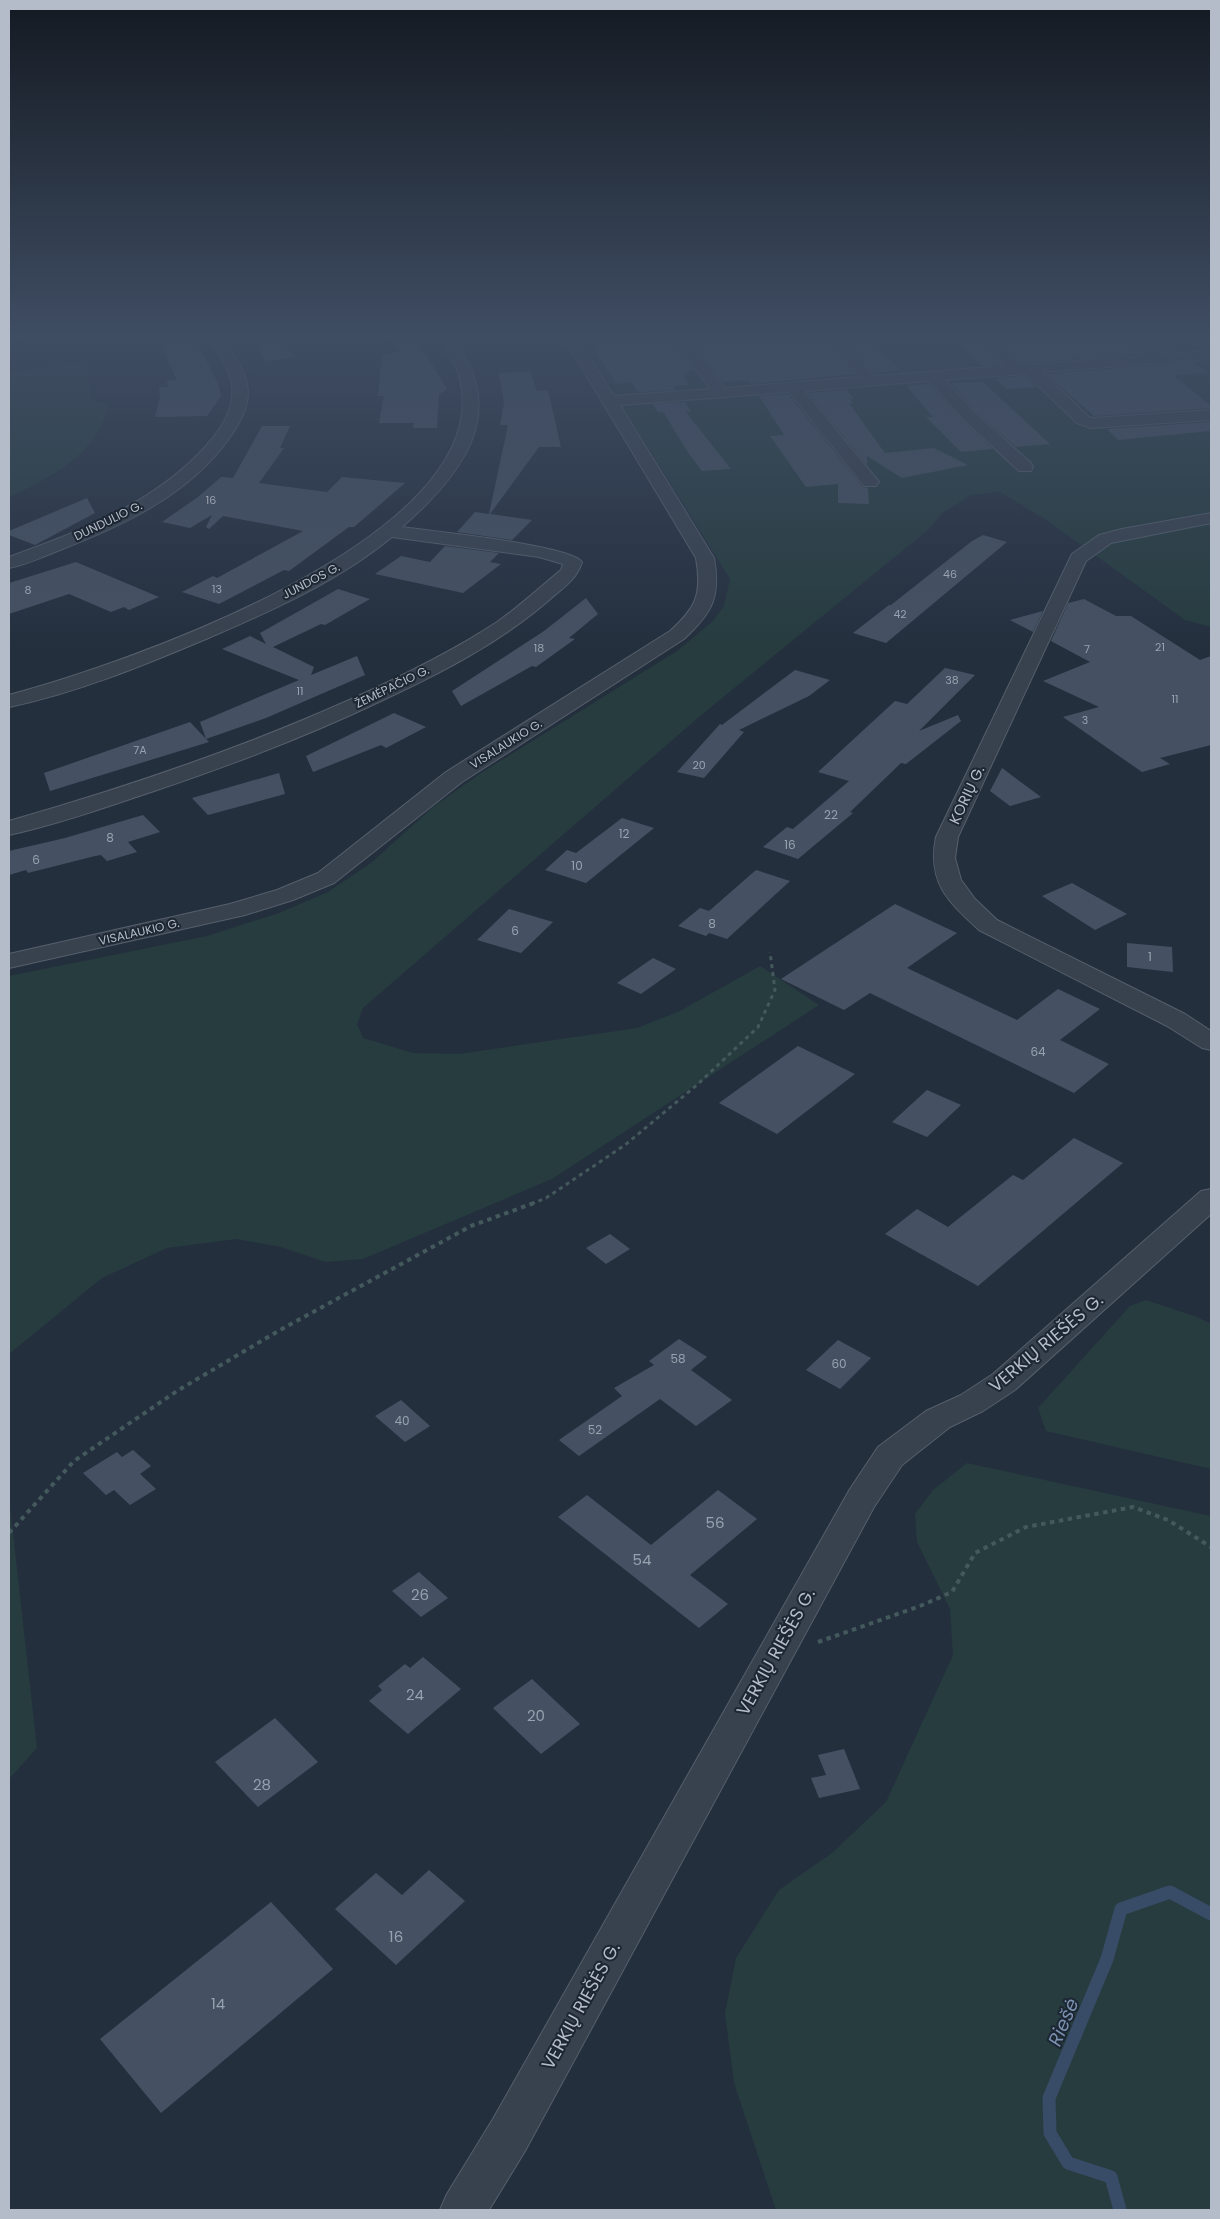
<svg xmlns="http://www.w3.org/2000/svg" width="1220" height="2219" font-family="Poppins,sans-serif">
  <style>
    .green { fill: #263c3f }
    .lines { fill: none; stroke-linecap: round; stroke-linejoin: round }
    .stream { stroke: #394c67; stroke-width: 13 }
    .building { fill: #455162 }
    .minor-casing { stroke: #565f6c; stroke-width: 2 }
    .path-far1 { stroke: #44595c; stroke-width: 3; stroke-dasharray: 4 4; stroke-linecap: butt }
    .path { stroke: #44595c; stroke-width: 4; stroke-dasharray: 4.5 4.5; stroke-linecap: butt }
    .minor { fill: #38414e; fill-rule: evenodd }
    .labels { text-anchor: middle; stroke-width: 4; stroke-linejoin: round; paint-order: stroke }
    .far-number-label { font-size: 11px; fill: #98a1af }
    .far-street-label { font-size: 12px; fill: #b4bcc9; stroke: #1d2633 }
    .number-label { font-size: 12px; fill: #98a1af }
    .street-label { font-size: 15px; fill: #b4bcc9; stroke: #1d2633 }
    .near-number-label { font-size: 15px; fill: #98a1af }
    .near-street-label { font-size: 18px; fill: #b4bcc9; stroke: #1d2633 }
    .near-water-label { font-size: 19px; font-style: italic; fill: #7c92b1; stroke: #1d2633 }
  </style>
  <rect width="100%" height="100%" fill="#242f3e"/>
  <!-- green -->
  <g class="green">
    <path d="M578 335H1211V627L1185 620 1045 519 1000 492 971 495 942 513 929 529 699 717 363 1008 357 1024 363 1038 413 1053 459 1054 637 1028 680 1011 760 966 819 1005 552 1179 363 1259 326 1262 281 1247 236 1239 167 1248 102 1278 9 1354V976L207 936 279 913 328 892 371 863 433 807 481 773 677 651 713 621 724 606 730 579Z"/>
    <path d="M83 362 86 366 92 402H109C99 454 52 477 9 497V373Z"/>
    <path d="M1146 1300 1197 1317 1211 1324V1469L1046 1431 1038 1408 1130 1306Z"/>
    <path d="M967 1463 1211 1516V2210H776L734 2083 725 2013 736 1958 779 1890 832 1853 886 1802 953 1655 950 1609 917 1542 915 1514 933 1490Z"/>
    <path d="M9 1497 37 1748 9 1779Z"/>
  </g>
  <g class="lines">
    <!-- stream -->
    <path class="stream" d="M1120 2210 1111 2177 1068 2163 1050 2133 1049 2098 1107 1959 1121 1909 1170 1892 1211 1914"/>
  </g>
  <!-- building -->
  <g class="building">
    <path d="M156 335H193L218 383 221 396 207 416 155 417 160 398 159 387H168L167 381 177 380Z"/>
    <path d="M250 335H274L295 357 265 361Z"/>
    <path d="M384 335H414L447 389 440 394 439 393 437 428H413L414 423H379L384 396H378L382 354 400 352Z"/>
    <path d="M585 335H669L693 369 684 375 689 385 674 386 676 390 645 392 637 391 632 382 616 384Z"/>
    <path d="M688 335H821L854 374 751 384 748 380 723 382Z"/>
    <path d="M841 335H866L900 370 874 373Z"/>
    <path d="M951 335H971L1000 364 982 366Z"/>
    <path d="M991 335H1120L1141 354 1021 363Z"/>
    <path d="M1141 335H1158L1179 351 1163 352Z"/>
    <path d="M1194 362 1208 373 1173 375 1211 406V408L1094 416 1046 374Z"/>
    <path d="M530 371 537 391 548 390 561 447H539L490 514 532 520 512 540 457 532 475 512 489 514 508 425H500L504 403 499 373Z"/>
    <path d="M1025 376 1036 387 1006 389 995 378Z"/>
    <path d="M983 382 1050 444 1016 447 976 412 951 383Z"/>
    <path d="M929 384 962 420 993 449 961 452 926 417H933L906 385Z"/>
    <path d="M846 390 854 399H850L853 403H849L885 453 934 448 968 465 902 478 867 456V465L808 393Z"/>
    <path d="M788 394 863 487 868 488 869 504 838 503V484L806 487 770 436 784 435 759 396Z"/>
    <path d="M685 402 691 411 686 412 731 469 702 471 687 451 664 413 658 412 653 404Z"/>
    <path d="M1211 422V431L1118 440 1107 429Z"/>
    <path d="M262 426H290L280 448H284L259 483 327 492 342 477 405 483 354 527H349L289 571 284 570 219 604 182 592 213 576 217 578 303 531 223 516 209 529 206 527 212 515 190 528 162 522 198 497 221 477 233 478Z"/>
    <path d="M87 498 95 513 35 545 9 535V531Z"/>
    <path d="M983 535 1007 542 892 638 886 643 853 633 889 605H891L972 541Z"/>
    <path d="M445 546 499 553 490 562 501 564 463 593 375 574 401 556 430 562Z"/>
    <path d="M76 562 159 597 129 610 124 607 111 612 69 594 9 614V583Z"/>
    <path d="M338 589 370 599 325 625 321 624 273 647 314 667 311 675 357 656 365 675 266 718 206 739 200 722 299 680 222 649 250 636 266 644 260 633Z"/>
    <path d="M586 598 598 614 569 638 575 639 536 667 532 666 461 706 452 691 544 631Z"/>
    <path d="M1084 599 1116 616H1131L1200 660 1211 656V745L1160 758 1170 764 1142 772 1063 717 1099 707 1043 681 1090 662 1051 641 1068 603Z"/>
    <path d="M1043 611 1033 632 1010 620Z"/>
    <path d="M945 668 975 675 919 731 958 715 961 721 906 764 901 763 850 812 853 813 798 859 763 847 787 827 793 829 849 781 818 772 895 701 907 704Z"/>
    <path d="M795 670 830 680 809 696 739 730 744 732 704 778 677 772 720 724 722 725Z"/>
    <path d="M394 713 426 727 386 748 381 745 313 772 306 756Z"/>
    <path d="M190 722 209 742 50 791 44 773Z"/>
    <path d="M1002 768 1041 797 1010 806 990 791Z"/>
    <path d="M279 773 285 794 208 815 192 798Z"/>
    <path d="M143 815 160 832 128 842 137 852 107 861 101 855 95 856 28 873 26 870 9 875V851L65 838Z"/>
    <path d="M622 818 654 828 586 883 545 870 567 850 576 853Z"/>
    <path d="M756 870 790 881 727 939 709 933 706 936 678 926 700 908 709 911Z"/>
    <path d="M1072 883 1127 914 1095 930 1042 896Z"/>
    <path d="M895 904 957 933 907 968 1017 1020 1058 989 1100 1009 1060 1040 1109 1064 1074 1093 870 993 844 1010 781 979Z"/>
    <path d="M509 909 553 922 521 953 477 940Z"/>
    <path d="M1127 943 1172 947 1173 972 1127 967Z"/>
    <path d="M653 958 676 969 641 994 617 983Z"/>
    <path d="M798 1046 855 1074 777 1134 719 1103Z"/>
    <path d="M927 1090 961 1105 927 1137 892 1122Z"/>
    <path d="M1074 1138 1123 1163 978 1286 885 1234 917 1209 948 1227 1013 1175 1023 1180Z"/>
    <path d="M610 1234 630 1249 606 1264 586 1248Z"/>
    <path d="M679 1339 707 1357 691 1370 732 1400 696 1426 660 1399 579 1456 559 1440 622 1396 614 1388 654 1365 649 1361Z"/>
    <path d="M838 1340 871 1358 840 1389 806 1370Z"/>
    <path d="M401 1400 430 1426 405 1442 375 1416Z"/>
    <path d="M133 1450 151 1466 140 1474 156 1489 130 1505 114 1490 106 1495 83 1473 117 1452 122 1457Z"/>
    <path d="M718 1490 757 1519 690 1575 728 1604 699 1628 558 1517 587 1495 651 1545Z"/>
    <path d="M419 1572 448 1598 421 1617 392 1591Z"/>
    <path d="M423 1657 461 1689 408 1734 369 1701 382 1690 378 1686 405 1664 410 1668Z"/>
    <path d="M532 1679 580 1724 541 1754 493 1708Z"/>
    <path d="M275 1718 318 1762 258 1807 215 1762Z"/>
    <path d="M844 1749 860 1789 819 1798 811 1778 826 1775 818 1755Z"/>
    <path d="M429 1870 465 1901 396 1965 335 1909 376 1873 402 1895Z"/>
    <path d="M271 1902 333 1969 161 2113 100 2039Z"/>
  </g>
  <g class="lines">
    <!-- minor casing -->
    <g class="minor-casing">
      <g id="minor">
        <path d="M9 335H21L19 338 9 340Z"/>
        <path d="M205 335H219C232 352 247 370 248 392 248 409 239 424 230 437 189 496 120 527 55 552 40 558 25 565 9 568V557C80 531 154 504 206 446 221 429 235 409 232 385 229 366 215 350 205 335Z"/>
        <path d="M435 335H450C512 410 463 474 402 527 430 531 570 545 582 562 577 580 561 589 548 601 499 643 441 673 383 700 310 735 234 764 157 790 109 806 59 824 9 835V821C124 788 237 750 347 701 398 678 450 653 497 622 520 606 540 587 561 570L563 564 539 557 392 537C337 582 271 611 206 639 142 666 76 693 9 707V695C122 665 491 539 461 384 458 365 446 351 435 335Z"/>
        <path d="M562 335H576L614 396 710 389 671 335H686L725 388 859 377 823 335H838L874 376 1004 366 973 335H988L1020 365 1145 356 1122 335H1138L1162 354 1211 351V359L1042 372 1089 417 1093 418 1211 410V420L1091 428 1077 423 1026 374 945 380 975 413 1031 463 1033 467 1031 471H1019L963 419 929 381 804 391 879 482 876 486H864L789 392 620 405 714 558C721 597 712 613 684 639L462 782 334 883 293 900 245 915 9 968V954L230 904 277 890 318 873 446 772 670 631C697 607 702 593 696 558Z"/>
        <path d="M1211 513V523L1111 543 1086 561 958 837 955 858 961 880 975 899 997 920 1185 1014 1211 1031V1050L1202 1048 1167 1026 979 930C948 901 927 883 936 837L1072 554 1099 535 1122 529Z"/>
        <path d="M1211 1189V1214L1015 1390 983 1411 950 1427 902 1465 874 1507 525 2151 489 2210H440L447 2194 493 2119 850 1489 878 1447 926 1411 961 1395 993 1374 1201 1191Z"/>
      </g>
    </g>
    <!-- path-far1 -->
    <path class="path-far1" d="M531 1204 546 1198 625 1145 697 1085 758 1027 775 990 770 952"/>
    <!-- path -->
    <g class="path">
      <path d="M9 1533 74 1461 177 1391 280 1330 471 1226 534 1203"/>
      <path d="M818 1642 920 1606 952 1592 975 1553 1026 1527 1133 1507 1168 1520 1211 1547"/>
    </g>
    <!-- minor -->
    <use href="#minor" class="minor"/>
  </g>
  <!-- sky -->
  <linearGradient id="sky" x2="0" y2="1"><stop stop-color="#141a22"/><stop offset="0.52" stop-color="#3f4d63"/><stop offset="1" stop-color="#3f4d63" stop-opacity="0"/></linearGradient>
  <rect width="1220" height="646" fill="url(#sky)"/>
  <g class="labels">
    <!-- far-number labels -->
    <g class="far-number-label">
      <text x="211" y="504">16</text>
      <text x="950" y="578">46</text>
      <text x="217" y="593">13</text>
      <text x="28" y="594">8</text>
      <text x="900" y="618">42</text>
      <text x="1160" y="651">21</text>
      <text x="539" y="652">18</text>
      <text x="1087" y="653">7</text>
      <text x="952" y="684">38</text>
      <text x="300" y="695">11</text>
      <text x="1175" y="703">11</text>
      <text x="1085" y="724">3</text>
      <text x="140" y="754">7A</text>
      <text x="699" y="769">20</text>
    </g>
    <!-- far-street labels -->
    <g class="far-street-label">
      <text transform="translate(108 521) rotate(-26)" y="4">DUNDULIO G.</text>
      <text transform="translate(311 581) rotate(-28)" y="4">JUNDOS G.</text>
      <text transform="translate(392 687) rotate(-26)" y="4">ŽEMĖPAČIO G.</text>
      <text transform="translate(506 744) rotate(-32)" y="4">VISALAUKIO G.</text>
      <text transform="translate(139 932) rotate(-13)" y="4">VISALAUKIO G.</text>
    </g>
    <!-- number labels -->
    <g class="number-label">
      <text x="831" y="819">22</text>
      <text x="624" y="838">12</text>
      <text x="110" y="842">8</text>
      <text x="790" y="849">16</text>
      <text x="36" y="864">6</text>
      <text x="577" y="870">10</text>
      <text x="712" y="928">8</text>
      <text x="515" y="935">6</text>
      <text x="1150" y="961">1</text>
      <text x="1038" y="1056">64</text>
      <text x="678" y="1363">58</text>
      <text x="839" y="1368">60</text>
      <text x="402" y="1425">40</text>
      <text x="595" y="1434">52</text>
    </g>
    <!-- street labels -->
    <g class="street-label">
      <text transform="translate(967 795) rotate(-65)" y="5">KORIŲ G.</text>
    </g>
    <!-- near-number labels -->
    <g class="near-number-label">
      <text x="715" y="1528">56</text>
      <text x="642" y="1565">54</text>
      <text x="420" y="1600">26</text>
      <text x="415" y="1700">24</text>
      <text x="536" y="1721">20</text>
      <text x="262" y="1790">28</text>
      <text x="396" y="1942">16</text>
      <text x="218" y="2009">14</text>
    </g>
    <!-- near-street labels -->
    <g class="near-street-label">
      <text transform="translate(1046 1343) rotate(-40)" y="6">VERKIŲ RIEŠĖS G.</text>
      <text transform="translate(776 1652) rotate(-61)" y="6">VERKIŲ RIEŠĖS G.</text>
      <text transform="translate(581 2006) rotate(-61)" y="6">VERKIŲ RIEŠĖS G.</text>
    </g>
    <!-- near-water labels -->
    <g class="near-water-label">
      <text transform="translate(1063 2022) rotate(-67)" y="7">Riešė</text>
    </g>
  </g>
  <!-- border -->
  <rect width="1220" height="2219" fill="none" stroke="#b4bcc9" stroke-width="20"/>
</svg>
